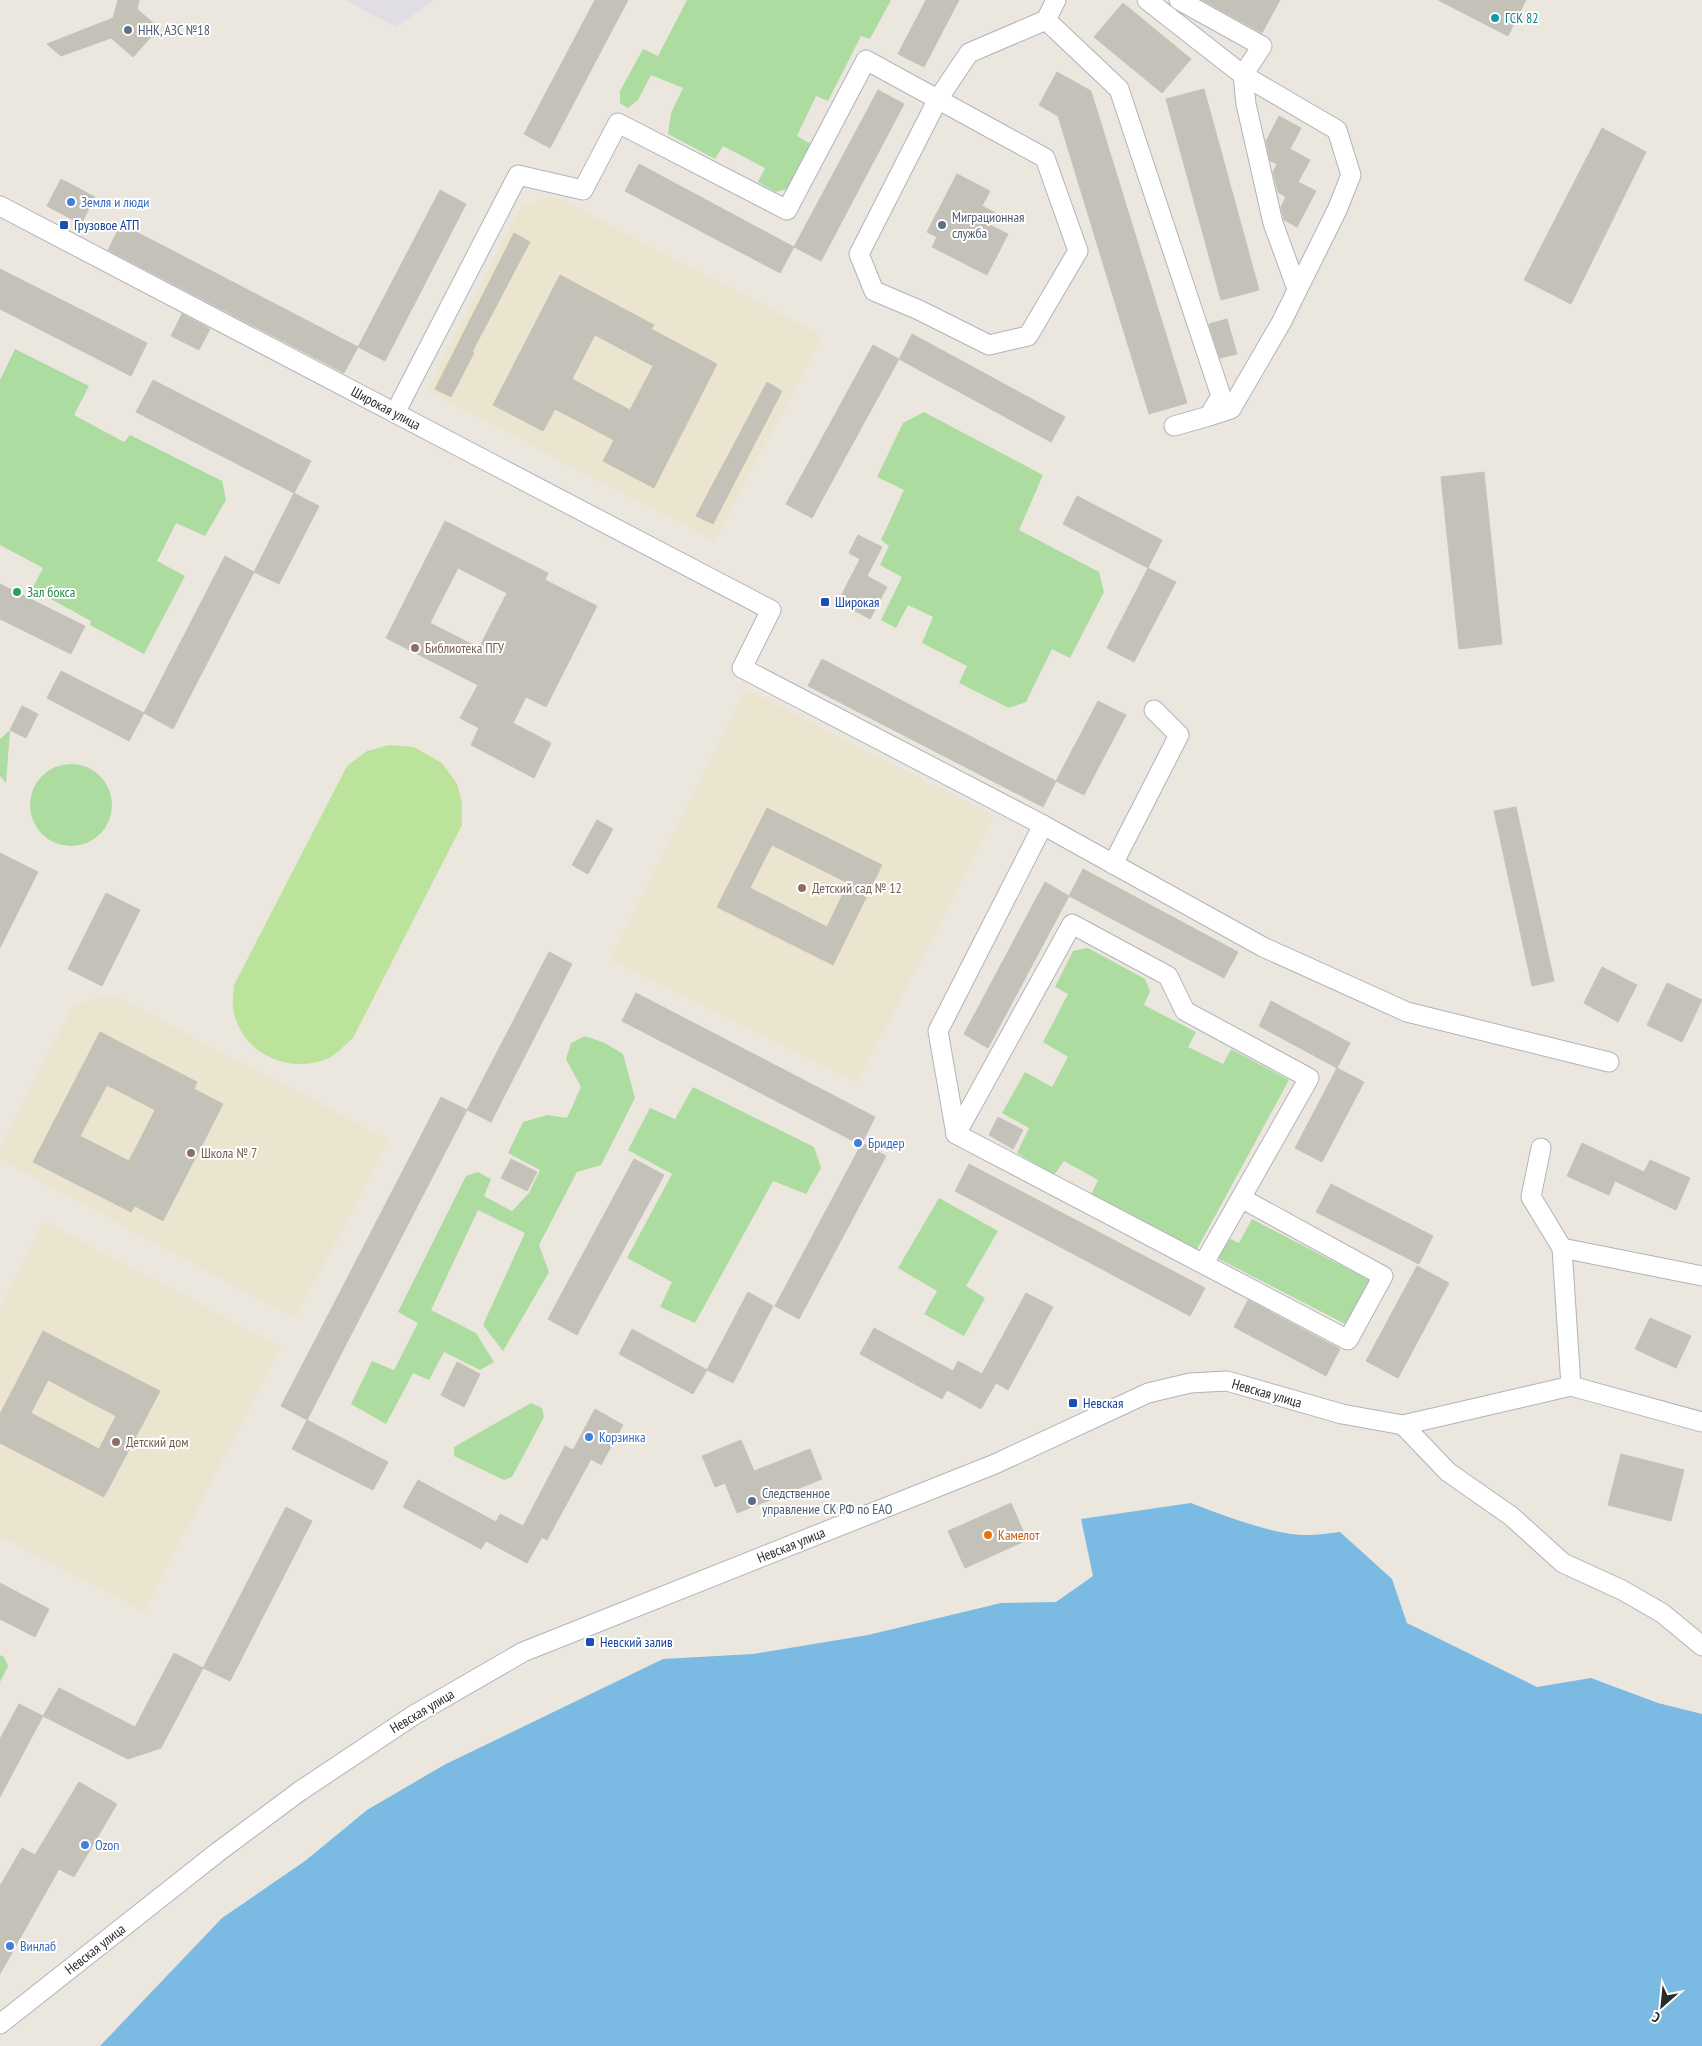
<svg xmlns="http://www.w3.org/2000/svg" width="1702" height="2046" font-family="'PT Sans Narrow',sans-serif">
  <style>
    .industrial { fill: #e0dee4 }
    .education { fill: #ebe5cf }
    .green { fill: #addca0 }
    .pitch { fill: #bce39c }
    .water { fill: #7bbbe3 }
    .building { fill: #c4c1b9; stroke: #c6c3b8; fill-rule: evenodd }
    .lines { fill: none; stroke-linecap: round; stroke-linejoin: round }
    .minor-casing { stroke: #b1b2bd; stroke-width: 21 }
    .minor { stroke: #fff; stroke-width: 19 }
    .culture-dot { fill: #0f9aa8; stroke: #fff; stroke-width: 2 }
    .service-dot { fill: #5c6f8a; stroke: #fff; stroke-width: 2 }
    .shop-dot { fill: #3f7fe0; stroke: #fff; stroke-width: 2 }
    .transit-dot { fill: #1a4fb4; stroke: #fff; stroke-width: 2 }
    .leisure-dot { fill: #2e9e5b; stroke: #fff; stroke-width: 2 }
    .education-dot { fill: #8d6e63; stroke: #fff; stroke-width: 2 }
    .food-dot { fill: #e8710a; stroke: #fff; stroke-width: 2 }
    .labels { text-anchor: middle; stroke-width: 4; stroke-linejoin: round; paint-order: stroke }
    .culture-label { font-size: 14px; fill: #0d838f; stroke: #fff; text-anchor: start }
    .service-label { font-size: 14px; fill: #4e5e75; stroke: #fff; text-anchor: start }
    .shop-label { font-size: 14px; fill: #366cbe; stroke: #fff; text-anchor: start }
    .transit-label { font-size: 14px; fill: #164399; stroke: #fff; text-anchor: start }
    .street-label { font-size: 14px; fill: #2b2b2b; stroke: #fff }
    .leisure-label { font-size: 14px; fill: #27864d; stroke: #fff; text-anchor: start }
    .education-label { font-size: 14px; fill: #785e54; stroke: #fff; text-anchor: start }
    .food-label { font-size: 14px; fill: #c56008; stroke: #fff; text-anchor: start }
  </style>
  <rect width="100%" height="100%" fill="#ebe7de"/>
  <!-- industrial -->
  <path class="industrial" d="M345 0H435L396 27Z"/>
  <!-- education -->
  <g class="education">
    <path d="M554 196 823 336 714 541 427 391 521 206Z"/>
    <path d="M747 689 995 817 857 1083 609 959Z"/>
    <path d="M113 995 389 1140 295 1319 0 1159V1147L74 1004Z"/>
    <path d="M44 1221 281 1347 144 1612 0 1536V1306Z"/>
  </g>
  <!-- green -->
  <g class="green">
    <path d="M687 0H891L870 39 861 36 828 101 816 96 797 136 811 144 787 189 776 192 758 182 765 168 723 146 715 159 668 134 671 113 683 88 651 75 638 100 628 108 620 103V91L643 49 658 56Z"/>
    <path d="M15 349 89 386 74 415 124 442 130 435 222 481 226 500 205 536 176 523 157 561 185 576 144 654 90 625 91 621 32 589 43 568 0 545V380Z"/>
    <path d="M924 412 1043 475 1019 530 1099 572 1104 592 1070 658 1052 649 1026 702 1009 708 959 683 967 666 922 643 933 617 908 605 896 628 881 620 902 577 880 565 889 546 881 540 904 490 877 477 903 423Z"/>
    <path d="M10 730 6 783 0 776V739Z"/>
    <circle cx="71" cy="805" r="41"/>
    <path d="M1088 948 1145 979 1150 991 1144 1005 1196 1032 1188 1047 1223 1064 1231 1049 1289 1080 1196 1251 1091 1195 1098 1180 1064 1161 1054 1175 1017 1153 1029 1128 1002 1113 1025 1072 1052 1087 1068 1057 1043 1042 1068 994 1055 987 1073 951Z"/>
    <path d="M585 1036 605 1043 623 1054 635 1098 601 1165 577 1172 539 1245 549 1272 503 1351 483 1325 525 1233 478 1210 431 1310 476 1333 494 1362 480 1370 444 1352 429 1380 413 1373 386 1424 351 1404 372 1361 394 1370 418 1323 398 1312 466 1176 478 1172 491 1179 484 1196 512 1211 529 1193 540 1170 508 1153 523 1122 547 1115 567 1118 581 1087 566 1059 571 1043Z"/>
    <path d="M693 1087 814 1147 821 1168 806 1194 773 1181 695 1323 660 1307 672 1282 627 1258 672 1174 628 1150 650 1108 675 1119Z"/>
    <path d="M939 1198 998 1231 966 1286 985 1298 964 1336 924 1314 937 1291 898 1268Z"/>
    <path d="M1252 1219 1371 1281 1347 1325 1219 1259 1218 1254 1226 1237 1239 1243Z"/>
    <path d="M531 1403 542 1408 544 1417 512 1477 504 1480 454 1456V1447Z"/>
    <path d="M0 1655 4 1657 8 1666 0 1682Z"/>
  </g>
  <!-- pitch -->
  <path class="pitch" d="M389 745 414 747 442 763 457 784 462 802V825L353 1038C346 1044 336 1055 327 1059 286 1075 240 1052 233 1008 232 1001 234 992 234 985L347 766 367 751Z"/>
  <!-- water -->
  <path class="water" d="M1191 1503C1222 1515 1274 1535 1306 1535 1317 1535 1329 1533 1340 1532L1392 1579 1407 1623 1537 1687 1591 1678 1658 1703 1702 1714V2046H100L222 1918 305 1861 367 1810 444 1765 663 1659 753 1654 868 1635 1001 1603 1056 1602 1093 1576 1081 1519Z"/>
  <!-- building -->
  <g class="building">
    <path d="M118 0H139L137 9 159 28 133 57 111 38 61 56 47 44 113 18Z"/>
    <path d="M595 0H628L550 148 524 134Z"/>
    <path d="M926 0H959L924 67 898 54Z"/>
    <path d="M1202 0H1280L1262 33Z"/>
    <path d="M1438 0H1526L1508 36Z"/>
    <path d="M1123 3 1191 59 1162 93 1094 37Z"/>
    <path d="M1057 72 1091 91 1187 403 1149 414 1058 116 1039 105Z"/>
    <path d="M1204 89 1259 290 1221 300 1166 99Z"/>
    <path d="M878 90 904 104 821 261 794 247Z"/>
    <path d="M1279 116 1301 128 1290 149 1310 160 1298 182 1316 191 1297 227 1284 220 1281 207 1286 197 1278 192 1273 172 1277 164 1270 161 1266 141Z"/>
    <path d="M1602 128 1646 152 1571 304 1524 280Z"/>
    <path d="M639 164 794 247 780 273 625 191Z"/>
    <path d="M957 174 990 191 982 206 996 213 990 225 1008 234 987 275 932 247 937 237 927 232Z"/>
    <path d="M61 179 95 197 81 224 47 206Z"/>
    <path d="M440 190 466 204 385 361 358 347Z"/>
    <path d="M121 224 358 347 344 373 108 250Z"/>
    <path d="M514 233 530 242 472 352 474 353 451 397 435 389Z"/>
    <path d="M0 269 147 343 131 376 0 309Z"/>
    <path d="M560 275 654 325 651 329 717 364 654 488 603 461 614 440 555 409 543 431 493 405ZM595 335 653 366 630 410 572 379Z"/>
    <path d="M182 314 210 329 199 350 171 336Z"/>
    <path d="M1227 319 1237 354 1220 358 1209 324Z"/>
    <path d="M912 334 1065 417 1051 442 899 359Z"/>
    <path d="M873 345 899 359 812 518 786 504Z"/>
    <path d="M153 380 311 461 294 493 136 412Z"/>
    <path d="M767 382 782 391 713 524 696 516Z"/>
    <path d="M1484 472 1502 644 1459 649 1441 477Z"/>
    <path d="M294 493 319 506 279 584 254 572Z"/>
    <path d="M1077 496 1162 540 1148 568 1063 524Z"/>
    <path d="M445 521 548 573 545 580 597 606 546 707 526 697 513 723 551 743 534 778 471 745 479 728 460 718 478 685 386 638ZM458 568 507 593 479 648 430 623Z"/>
    <path d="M858 535 882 547 867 576 887 587 870 619 838 602 860 559 849 553Z"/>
    <path d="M225 556 254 572 173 729 144 713Z"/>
    <path d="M1148 568 1176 582 1134 662 1107 648Z"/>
    <path d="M0 584 85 626 71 654 0 619Z"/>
    <path d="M822 659 1056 781 1043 807 808 686Z"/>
    <path d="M61 671 144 713 129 741 47 698Z"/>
    <path d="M1098 701 1126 715 1084 795 1056 781Z"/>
    <path d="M22 706 38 714 26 738 10 730Z"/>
    <path d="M1516 807 1554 981 1532 986 1494 811Z"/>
    <path d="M767 808 882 865 833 965 717 907ZM772 845 848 883 827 927 750 888Z"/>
    <path d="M597 820 613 829 588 874 572 865Z"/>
    <path d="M0 853 38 872 0 948Z"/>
    <path d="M1083 869 1238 952 1224 978 1069 896Z"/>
    <path d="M1045 882 1069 896 988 1048 964 1034Z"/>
    <path d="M106 893 140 910 102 986 68 969Z"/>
    <path d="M549 952 572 964 491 1122 467 1110Z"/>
    <path d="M1602 967 1637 985 1618 1022 1584 1003Z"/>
    <path d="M1667 983 1702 1000 1682 1042 1647 1025Z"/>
    <path d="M636 993 875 1117 861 1145 622 1021Z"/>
    <path d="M1271 1001 1350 1043 1337 1068 1259 1026Z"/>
    <path d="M100 1032 197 1082 194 1089 223 1104 163 1221 135 1206 131 1212 33 1162ZM107 1085 155 1110 129 1161 80 1136Z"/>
    <path d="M1337 1068 1364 1082 1322 1162 1295 1148Z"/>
    <path d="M441 1097 467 1110 307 1420 281 1406Z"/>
    <path d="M998 1117 1023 1130 1013 1149 989 1135Z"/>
    <path d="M862 1143 886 1156 799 1319 775 1306Z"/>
    <path d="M1582 1143 1644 1172 1650 1160 1690 1178 1676 1210 1615 1181 1609 1195 1567 1176Z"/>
    <path d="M511 1159 537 1172 527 1191 501 1178Z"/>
    <path d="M634 1159 664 1175 577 1335 548 1319Z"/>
    <path d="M969 1164 1205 1288 1190 1316 955 1191Z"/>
    <path d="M1331 1184 1433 1236 1419 1264 1316 1212Z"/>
    <path d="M1417 1266 1449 1283 1398 1378 1366 1361Z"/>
    <path d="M748 1292 773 1306 733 1383 707 1370Z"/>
    <path d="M1026 1293 1053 1307 1008 1390 996 1383 981 1409 947 1390 942 1399 860 1354 874 1328 953 1371 958 1361 982 1374Z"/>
    <path d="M1248 1300 1340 1349 1326 1376 1234 1327Z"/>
    <path d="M1650 1318 1691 1336 1676 1368 1635 1349Z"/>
    <path d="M632 1329 707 1370 693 1394 619 1354Z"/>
    <path d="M43 1331 160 1391 104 1497 0 1443V1414ZM48 1380 116 1416 99 1449 31 1413Z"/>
    <path d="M457 1362 480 1374 464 1407 441 1395Z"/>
    <path d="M595 1409 623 1425 601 1465 591 1459 547 1540 542 1537 527 1563 486 1541 481 1549 403 1507 418 1480 496 1522 500 1514 523 1526 565 1446 573 1450Z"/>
    <path d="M307 1420 388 1462 373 1490 292 1449Z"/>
    <path d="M741 1440 754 1471 810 1449 822 1479 737 1513 725 1483 715 1487 702 1456Z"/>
    <path d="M1621 1454 1684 1470 1671 1521 1608 1505Z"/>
    <path d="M1011 1503 1027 1540 965 1568 948 1531Z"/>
    <path d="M286 1507 312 1521 230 1681 203 1668Z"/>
    <path d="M0 1583 49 1609 35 1637 0 1619Z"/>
    <path d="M174 1653 203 1668 161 1748 128 1759 43 1716 59 1688 135 1727Z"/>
    <path d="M19 1704 43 1716 0 1797V1739Z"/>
    <path d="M79 1782 117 1804 74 1877 59 1869 0 1974V1886L22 1848 35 1855Z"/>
  </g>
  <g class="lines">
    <!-- minor casing -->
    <g class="minor-casing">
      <g id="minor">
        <path d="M1147 0 1243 75 1262 46 1179 0"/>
        <path d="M1046 20 1119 89 1221 396 1209 416 1174 426"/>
        <path d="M0 206 771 610 742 668 1043 825 1263 947 1407 1012 1609 1062"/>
        <path d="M395 413 518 175 583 190 618 123 787 210 866 60 1045 158 1078 251 1028 336 989 345 919 310 874 291 859 254 938 99 969 53 1046 20 1056 0"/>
        <path d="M1209 416 1231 409 1281 323 1337 210 1351 175 1337 130 1243 75 1246 104 1273 223 1297 289"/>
        <path d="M1113 864 1179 735 1154 710"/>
        <path d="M956 1134 1072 924 1168 976 1185 1011 1309 1078 1204 1263"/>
        <path d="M956 1134 1348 1340 1383 1276 1241 1198"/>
        <path d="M956 1134 938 1031 1043 825"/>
        <path d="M1541 1148 1531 1197 1562 1248 1702 1276"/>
        <path d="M1571 1386 1702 1422"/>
        <path d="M1403 1425 1448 1472 1511 1516 1563 1563 1622 1590 1662 1613 1702 1646"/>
        <path d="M0 2024 218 1852 300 1791 414 1715 523 1652 995 1464 1148 1393 1190 1383 1227 1381 1342 1414 1403 1425 1571 1386 1562 1248"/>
      </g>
    </g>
    <!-- minor -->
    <use href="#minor" class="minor"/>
  </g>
  <!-- markers -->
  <circle class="culture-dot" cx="1495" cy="18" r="5"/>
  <g class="service-dot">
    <circle cx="128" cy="30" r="5"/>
    <circle cx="942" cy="225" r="5"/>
    <circle cx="752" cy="1501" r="5"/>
  </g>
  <g class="shop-dot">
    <circle cx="71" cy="202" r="5"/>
    <circle cx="858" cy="1143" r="5"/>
    <circle cx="589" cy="1437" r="5"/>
    <circle cx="85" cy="1845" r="5"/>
    <circle cx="10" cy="1946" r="5"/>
  </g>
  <g class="transit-dot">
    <rect x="59" y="220" width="10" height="10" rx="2.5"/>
    <rect x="820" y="597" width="10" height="10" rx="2.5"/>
    <rect x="1068" y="1398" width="10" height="10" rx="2.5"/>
    <rect x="585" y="1637" width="10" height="10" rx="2.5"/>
  </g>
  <circle class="leisure-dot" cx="17" cy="592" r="5"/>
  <g class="education-dot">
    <circle cx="415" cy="648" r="5"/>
    <circle cx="802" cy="888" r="5"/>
    <circle cx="191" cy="1153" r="5"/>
    <circle cx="116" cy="1442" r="5"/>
  </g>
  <circle class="food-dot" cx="988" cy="1535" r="5"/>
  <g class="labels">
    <!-- culture labels -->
    <g class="culture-label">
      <text x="1505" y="23">ГСК 82</text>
    </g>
    <!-- service labels -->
    <g class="service-label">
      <text x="138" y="35">ННК, АЗС №18</text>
      <text x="952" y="222">Миграционная<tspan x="952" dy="16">служба</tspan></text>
      <text x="762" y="1498">Следственное<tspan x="762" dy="16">управление СК РФ по ЕАО</tspan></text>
    </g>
    <!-- shop labels -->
    <g class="shop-label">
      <text x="81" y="207">Земля и люди</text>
      <text x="868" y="1148">Бридер</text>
      <text x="599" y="1442">Корзинка</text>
      <text x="95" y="1850">Ozon</text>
      <text x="20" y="1951">Винлаб</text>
    </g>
    <!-- transit labels -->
    <g class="transit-label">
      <text x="74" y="230">Грузовое АТП</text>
      <text x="835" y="607">Широкая</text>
      <text x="1083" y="1408">Невская</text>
      <text x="600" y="1647">Невский залив</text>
    </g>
    <!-- street labels -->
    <g class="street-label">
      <text transform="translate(386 408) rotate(28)" y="5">Широкая улица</text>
      <text transform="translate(1267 1393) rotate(16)" y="5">Невская улица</text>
      <text transform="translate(791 1545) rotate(-22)" y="5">Невская улица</text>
      <text transform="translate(422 1711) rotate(-31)" y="5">Невская улица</text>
      <text transform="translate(95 1949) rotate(-38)" y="5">Невская улица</text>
    </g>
    <!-- leisure labels -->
    <g class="leisure-label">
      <text x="27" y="597">Зал бокса</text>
    </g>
    <!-- education labels -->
    <g class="education-label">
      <text x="425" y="653">Библиотека ПГУ</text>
      <text x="812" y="893">Детский сад № 12</text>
      <text x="201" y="1158">Школа № 7</text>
      <text x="126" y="1447">Детский дом</text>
    </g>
    <!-- food labels -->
    <g class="food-label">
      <text x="998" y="1540">Камелот</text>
    </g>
  </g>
  <!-- north arrow -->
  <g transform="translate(1662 2006) rotate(207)" stroke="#ffffff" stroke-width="4" paint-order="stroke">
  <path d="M0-4L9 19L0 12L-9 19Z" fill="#2b2b2b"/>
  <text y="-8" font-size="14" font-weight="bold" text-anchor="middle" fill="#2b2b2b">С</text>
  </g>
</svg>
